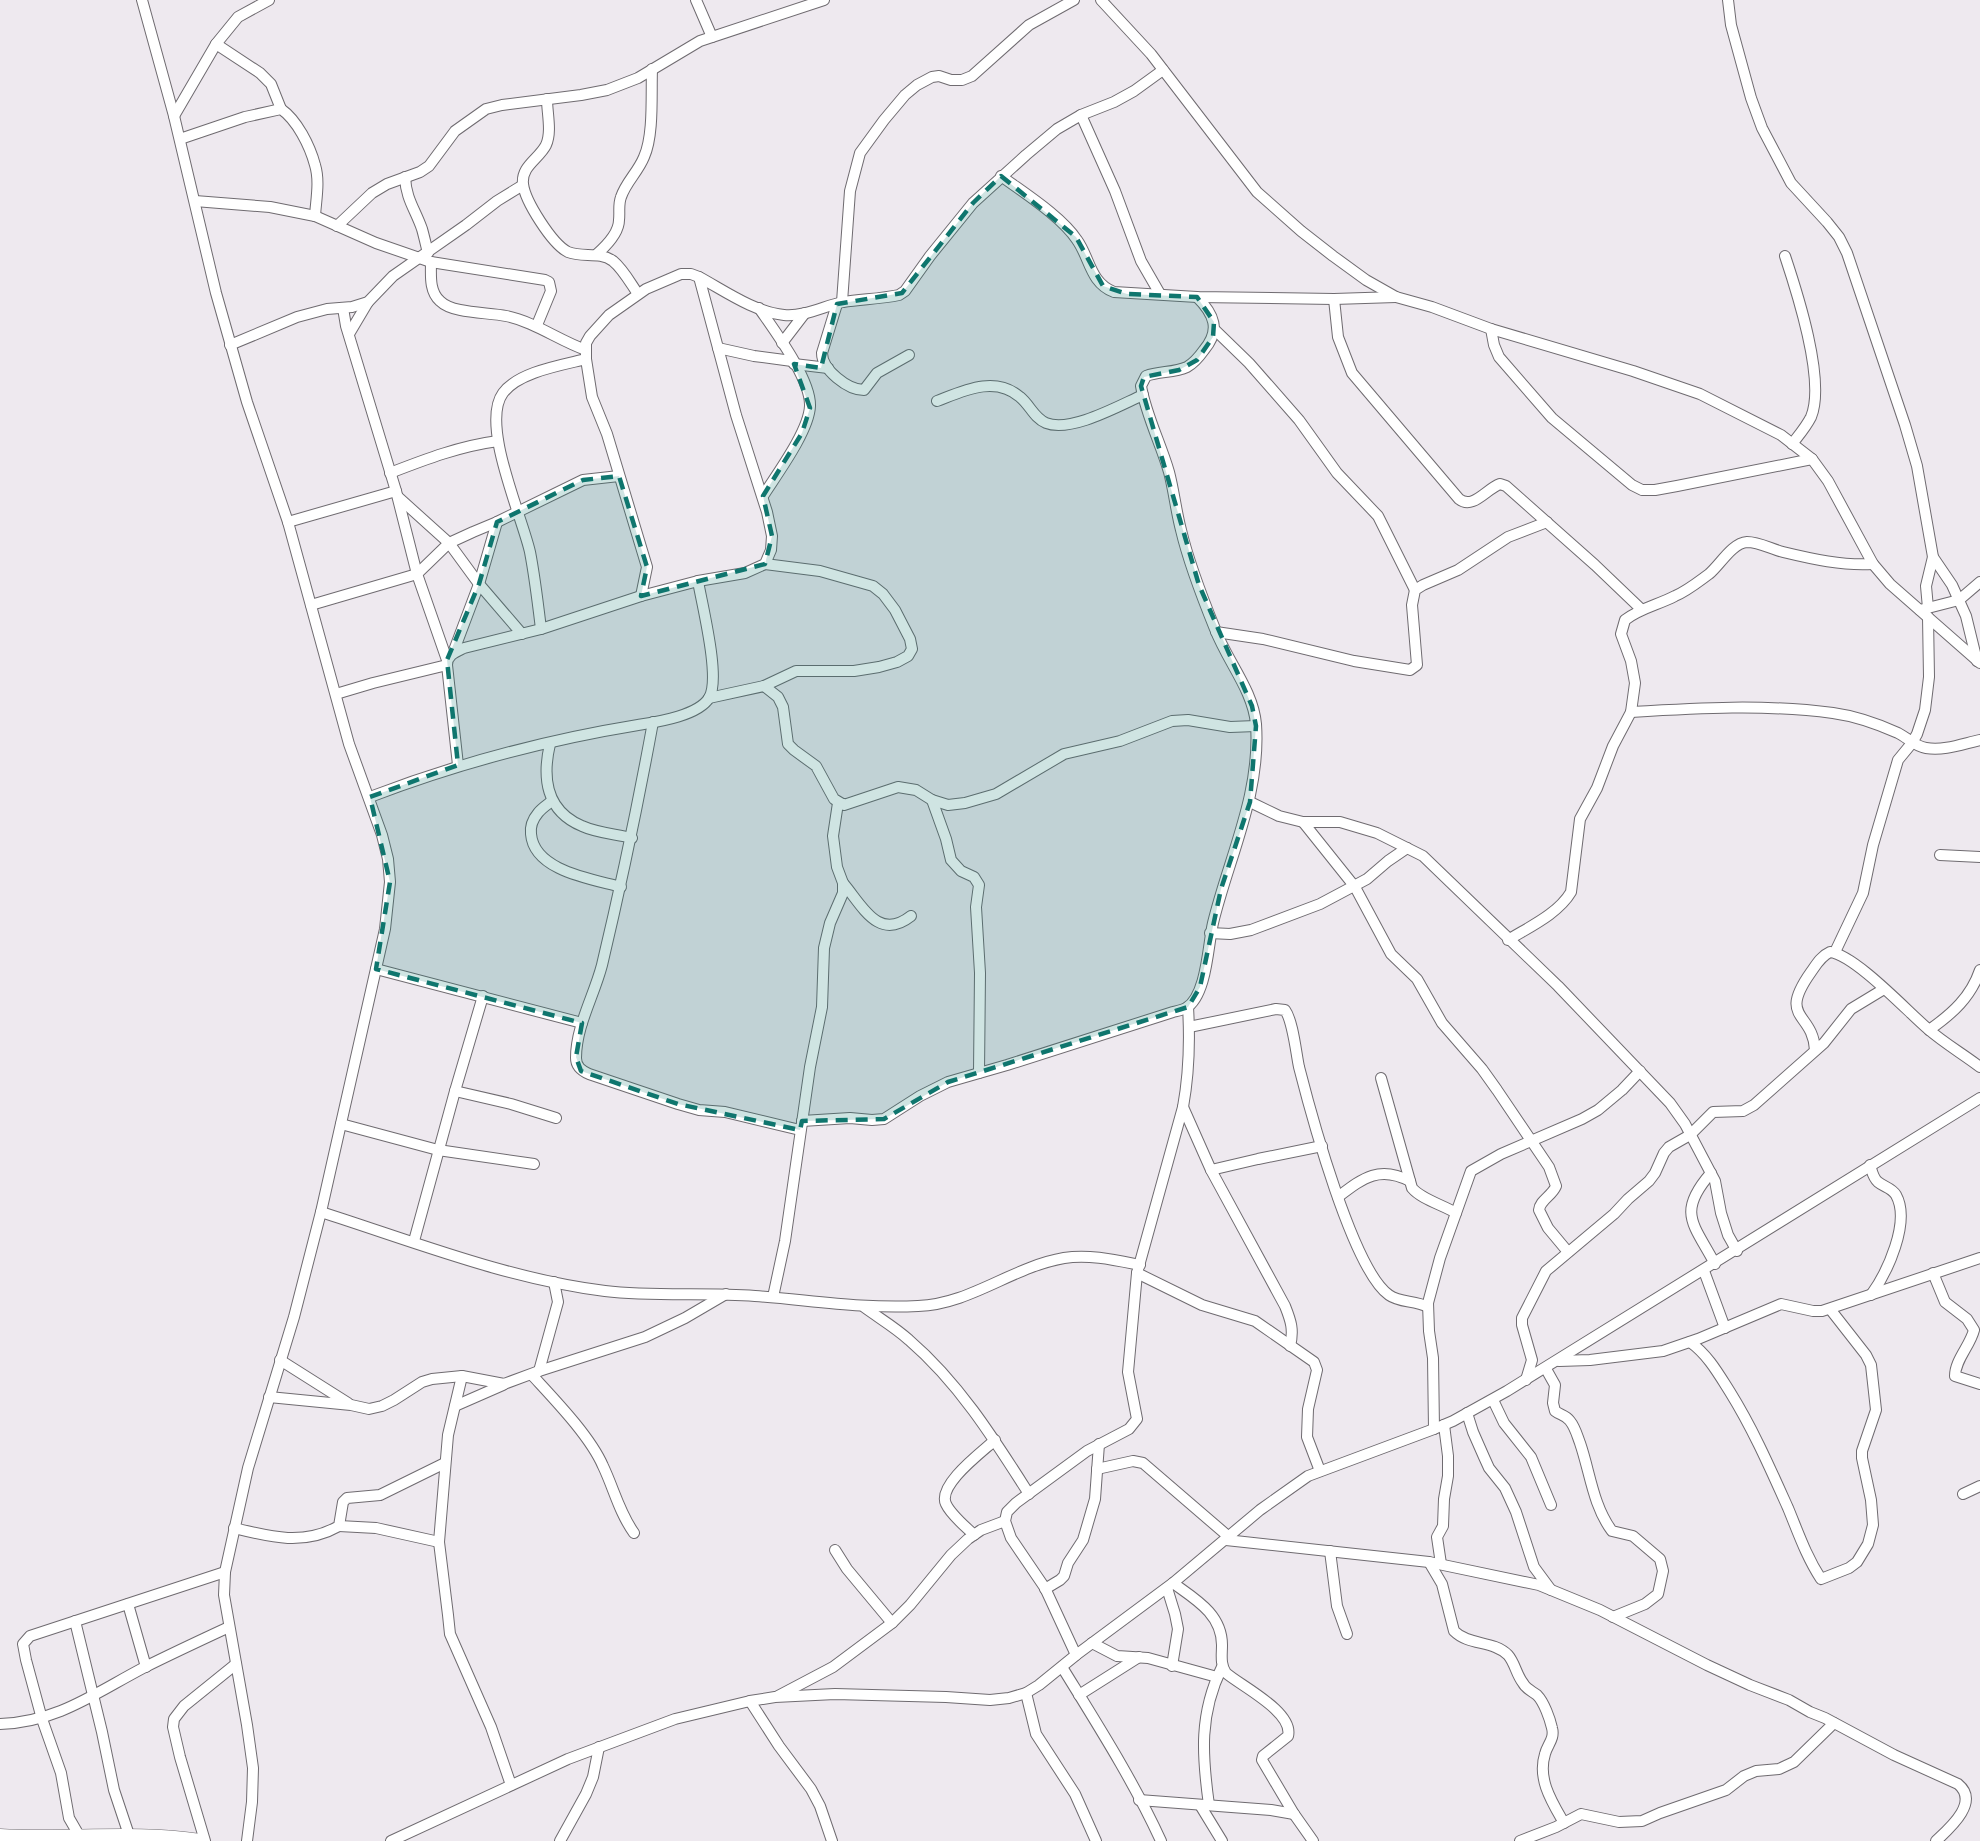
<svg xmlns="http://www.w3.org/2000/svg" width="1980" height="1841" font-family="'Alegreya Sans',sans-serif">
  <style>
    .lines { fill: none; stroke-linecap: round; stroke-linejoin: round }
    .minor-casing { stroke: #6f6b70; stroke-width: 12 }
    .tertiary-casing { stroke: #6f6b70; stroke-width: 15 }
    .minor { stroke: #fff; stroke-width: 10 }
    .tertiary { stroke: #fff; stroke-width: 14 }
    .marked { fill: #0f766e; fill-opacity: 0.2; stroke: #0f766e; stroke-width: 4.5; stroke-dasharray: 12 8; stroke-linejoin: round }
  </style>
  <rect width="100%" height="100%" fill="#eee9ef"/>
  <g class="lines">
    <!-- minor casing -->
    <g class="minor-casing">
      <g id="minor">
        <path d="M142 0 174 116 216 293 247 402 288 522 349 744 382 835 388 859 390 882 385 929 321 1212 294 1317 248 1468 225 1572 224 1595 247 1725 253 1768 252 1802 247 1841"/>
        <path d="M696 0 712 37"/>
        <path d="M1101 0 1151 54 1257 192 1301 231 1333 256 1366 280 1396 297 1432 307 1491 329 1633 371 1700 394 1781 435 1812 459 1828 481 1873 564 1890 584 1980 663"/>
        <path d="M1728 0 1731 25 1751 98 1762 128 1791 183 1827 222 1839 237 1847 253 1905 425 1917 466 1933 557 1952 585 1966 616 1977 661"/>
        <path d="M216 44 260 73 271 84 281 109"/>
        <path d="M547 99C547 113 552 132 546 145 539 159 521 166 523 184 525 201 552 244 568 252 583 258 599 251 613 261 623 269 631 284 638 294"/>
        <path d="M1081 115 1115 191 1141 261 1160 294"/>
        <path d="M174 116 216 44 238 17 269 0"/>
        <path d="M180 139 245 117 281 109C297 120 310 146 315 165 320 181 316 200 315 216"/>
        <path d="M1001 176C1024 193 1061 216 1077 240 1090 258 1090 283 1114 292L1197 297 1334 299 1396 297"/>
        <path d="M405 177C406 199 415 209 422 229 424 236 426 245 428 253"/>
        <path d="M195 201 270 207 315 216 376 243 431 262 545 280 549 282 551 291 537 325"/>
        <path d="M337 226 372 193 387 184 420 172 429 166 455 131 486 109 502 105 581 95 607 90 638 78 700 41 824 0"/>
        <path d="M597 254C606 246 619 233 619 220 620 212 618 205 621 197 626 182 638 172 644 157 654 135 651 94 652 69"/>
        <path d="M1785 256C1797 292 1826 381 1811 417 1806 427 1799 435 1792 444"/>
        <path d="M431 262C431 275 429 291 440 301 453 314 488 312 506 316 535 322 558 340 586 350"/>
        <path d="M1334 299 1338 337 1352 373 1459 499C1473 510 1486 489 1500 484L1506 486 1595 565 1641 609"/>
        <path d="M842 302 850 191 860 153 884 120 905 95 917 85 932 77 939 76 951 80H962L972 76 1029 25 1074 0"/>
        <path d="M837 304 822 353C822 370 848 390 864 390L877 373 909 355"/>
        <path d="M343 308 346 326 396 491 417 574 447 660"/>
        <path d="M759 308C774 330 811 379 810 406 809 431 777 474 763 496"/>
        <path d="M1214 329 1249 363 1299 420 1337 473 1378 516 1415 590"/>
        <path d="M1491 329 1494 345 1499 357 1552 418 1632 485 1642 490H1655L1677 486 1812 459"/>
        <path d="M349 334 368 302"/>
        <path d="M782 343 805 313"/>
        <path d="M230 345 297 317 327 309 352 307 368 302 393 276 466 225 497 201 523 185"/>
        <path d="M718 348 754 356 792 361"/>
        <path d="M794 364 828 368"/>
        <path d="M937 401C963 391 995 375 1020 397 1030 405 1034 418 1046 423 1071 433 1120 405 1143 395"/>
        <path d="M390 473C426 459 460 446 498 441"/>
        <path d="M398 497 449 543 479 584 522 634"/>
        <path d="M288 522 396 491"/>
        <path d="M641 596 647 567 607 434 592 397 586 359V343L590 336 609 315 646 289 681 274H691L699 277C725 291 754 312 784 315 804 317 824 306 843 302 861 299 880 299 899 295L905 291 930 256 973 203 1026 155 1057 129 1081 115 1114 102 1134 91 1163 70"/>
        <path d="M311 605 417 574 449 543 473 532 497 522 583 480 619 476"/>
        <path d="M1928 608 1926 586 1933 557"/>
        <path d="M1920 610 1959 600 1980 582"/>
        <path d="M541 629C538 604 535 578 530 552 522 516 480 424 503 393 518 372 562 365 586 359"/>
        <path d="M1216 632 1263 639 1354 661 1410 670 1417 665 1412 605 1415 590 1423 585 1458 570 1508 537 1547 522"/>
        <path d="M453 653 479 584 497 522"/>
        <path d="M764 686 778 697 783 707 788 744 794 750 816 766 834 799 844 805 898 787 916 790 932 800 948 805 965 803 996 794 1064 754 1120 741 1172 721 1188 720 1230 727 1256 726"/>
        <path d="M336 694 373 683 447 665"/>
        <path d="M709 698 764 686 796 671H854L879 667 897 662 908 656 912 649 910 639 895 610 883 594 873 586 820 571 765 564"/>
        <path d="M1631 712C1698 708 1766 704 1833 713 1855 716 1878 724 1898 733 1908 738 1914 746 1926 748 1944 751 1962 744 1980 740"/>
        <path d="M653 722C638 804 621 885 602 965 594 996 576 1026 576 1058 576 1067 582 1071 589 1074L678 1104 699 1110 725 1112 800 1130"/>
        <path d="M550 744C542 778 546 811 582 826 597 833 616 834 632 838"/>
        <path d="M458 765 447 665C447 655 456 652 464 648L541 629 641 596 698 581 745 573 765 564 771 550 772 536 767 512 736 415 699 277"/>
        <path d="M370 797C456 764 546 740 638 725 656 722 698 716 709 698 721 679 702 605 698 581"/>
        <path d="M932 800 946 839 951 860 961 871 974 877 979 885 976 907 980 973 979 1073"/>
        <path d="M552 801C547 805 542 808 538 813 533 819 530 826 531 834 534 871 592 879 621 887"/>
        <path d="M1250 802 1279 816 1303 822H1340L1377 833 1423 856 1558 986 1670 1103 1685 1124 1715 1181 1721 1213 1728 1235 1737 1251"/>
        <path d="M1303 822 1355 887 1391 954 1417 979 1442 1023 1482 1069 1497 1090 1549 1167 1556 1186C1552 1196 1540 1200 1539 1210L1548 1228 1568 1252"/>
        <path d="M1940 855 1980 857"/>
        <path d="M843 883C862 905 878 942 911 916"/>
        <path d="M1210 933 1230 934 1251 930 1320 904 1367 879 1388 861 1407 848"/>
        <path d="M1508 940C1529 927 1558 914 1571 892L1580 819 1597 788 1613 746 1631 712 1635 683 1631 661 1621 634 1625 620C1640 608 1658 605 1675 596 1687 591 1698 582 1709 574 1720 565 1732 543 1747 542 1759 542 1771 549 1783 552 1812 559 1843 566 1873 564"/>
        <path d="M1835 952 1863 893 1873 845 1898 760 1912 743 1917 734 1925 710 1929 677 1928 617"/>
        <path d="M376 969 582 1023"/>
        <path d="M1189 1027 1276 1009 1285 1010C1293 1021 1296 1053 1299 1067 1311 1114 1353 1270 1389 1295 1400 1303 1415 1300 1428 1307"/>
        <path d="M1929 1030C1952 1014 1971 997 1980 970"/>
        <path d="M1815 1050C1813 1011 1777 1020 1811 972 1816 965 1821 956 1830 952 1855 955 1907 1011 1928 1029 1944 1043 1963 1054 1980 1067"/>
        <path d="M1381 1078 1412 1188C1421 1199 1443 1205 1456 1213"/>
        <path d="M455 1091 511 1104 556 1118"/>
        <path d="M1183 1107 1211 1170 1285 1306C1291 1321 1294 1330 1290 1346"/>
        <path d="M802 1121 850 1118 872 1120 884 1119 920 1096 948 1082 1007 1065 1173 1012C1177 1011 1182 1010 1186 1008 1207 996 1208 944 1213 923 1229 857 1261 794 1256 724 1253 690 1227 661 1215 629 1202 597 1189 564 1181 530 1176 511 1174 491 1169 472 1161 444 1146 415 1141 386L1146 376C1159 371 1174 373 1187 367 1194 363 1199 357 1204 350 1221 330 1214 314 1197 297"/>
        <path d="M341 1124 438 1150 534 1164"/>
        <path d="M1870 1165C1872 1171 1873 1178 1878 1182 1884 1187 1892 1188 1896 1195 1911 1222 1887 1273 1871 1295"/>
        <path d="M1211 1170 1258 1159 1322 1146"/>
        <path d="M1711 1173C1676 1213 1694 1224 1715 1264"/>
        <path d="M1338 1197C1363 1178 1379 1165 1410 1181"/>
        <path d="M321 1212C415 1242 508 1279 605 1291 655 1297 705 1292 755 1296 810 1300 863 1309 918 1306 971 1304 1012 1267 1064 1258 1089 1254 1115 1260 1140 1265"/>
        <path d="M414 1241 455 1091 483 996"/>
        <path d="M1704 1271 1725 1328"/>
        <path d="M1137 1273 1202 1305 1255 1321 1314 1362 1317 1370 1308 1409 1307 1437 1320 1471"/>
        <path d="M1933 1273 1945 1302 1967 1319 1974 1330C1970 1346 1955 1360 1955 1376L1980 1384"/>
        <path d="M773 1297 785 1241 810 1067 822 1007 824 948 830 923 843 893V883L837 867 833 836 838 803"/>
        <path d="M864 1307C879 1318 896 1328 909 1340 959 1383 994 1439 1029 1494"/>
        <path d="M1690 1342C1708 1355 1718 1373 1730 1392 1753 1429 1770 1468 1788 1508 1798 1532 1806 1556 1821 1579L1849 1568 1857 1562 1868 1544 1873 1525 1871 1500 1862 1458V1451L1876 1410 1871 1365 1866 1355 1830 1309"/>
        <path d="M280 1360 348 1403"/>
        <path d="M1559 1361 1590 1360 1663 1351 1698 1339 1781 1304 1813 1311H1822L1980 1258"/>
        <path d="M1546 1369 1555 1385 1553 1403 1555 1411C1560 1415 1566 1415 1570 1421 1575 1427 1577 1435 1580 1443 1590 1472 1593 1506 1612 1531L1633 1536 1660 1559 1663 1571 1658 1594 1645 1604 1613 1617"/>
        <path d="M539 1371 558 1302 554 1282"/>
        <path d="M532 1375C554 1399 590 1436 603 1466 614 1489 619 1512 634 1533"/>
        <path d="M462 1376 448 1435 439 1542 448 1615 450 1634 491 1727 511 1785"/>
        <path d="M1526 1380 1532 1360 1522 1325V1318L1546 1271 1614 1214 1628 1199 1649 1181 1655 1173 1664 1153 1669 1147 1690 1135 1713 1112 1743 1111 1754 1105 1824 1043 1851 1009 1884 989"/>
        <path d="M269 1397 351 1405 369 1409 382 1406 394 1400 422 1382 432 1379 462 1376 504 1384 539 1371 645 1337 685 1318 726 1294"/>
        <path d="M1493 1400 1504 1423 1531 1457 1551 1505"/>
        <path d="M455 1406 503 1385"/>
        <path d="M1467 1413 1473 1432 1484 1457 1489 1468 1505 1488 1516 1512 1534 1567 1551 1590"/>
        <path d="M1434 1429 1433 1358 1429 1331 1428 1303 1440 1258 1471 1171 1501 1154 1582 1119 1598 1110 1622 1090 1640 1071"/>
        <path d="M1097 1469 1133 1461 1143 1463 1229 1537"/>
        <path d="M1963 1494 1980 1486"/>
        <path d="M339 1526 376 1528 439 1542"/>
        <path d="M234 1528C270 1537 304 1546 339 1526L343 1502 347 1498 380 1495 445 1463"/>
        <path d="M974 1535C965 1526 951 1515 946 1504 937 1485 982 1452 995 1440"/>
        <path d="M1226 1540 1429 1562 1539 1585 1600 1610 1707 1665 1750 1685 1789 1700 1810 1712 1825 1718 1894 1755 1958 1784C1980 1802 1950 1828 1936 1841"/>
        <path d="M835 1550 847 1569 892 1623"/>
        <path d="M1330 1551 1337 1606 1347 1634"/>
        <path d="M1429 1562 1442 1584 1454 1631C1469 1646 1493 1640 1508 1655 1515 1663 1516 1674 1523 1683 1526 1689 1532 1691 1537 1695 1544 1702 1550 1719 1552 1728 1555 1739 1547 1745 1545 1754 1537 1779 1552 1802 1564 1823"/>
        <path d="M1441 1564 1437 1537 1443 1526 1444 1499 1448 1476V1456L1444 1425"/>
        <path d="M1173 1583C1195 1599 1222 1614 1222 1645 1222 1655 1220 1664 1226 1673 1241 1686 1294 1712 1288 1736L1263 1756 1262 1760 1294 1814 1313 1841"/>
        <path d="M1167 1588 1175 1614 1178 1629 1172 1666"/>
        <path d="M1045 1589 1060 1580 1064 1576 1068 1563 1083 1540 1095 1499 1099 1444"/>
        <path d="M128 1604 146 1667"/>
        <path d="M75 1621 102 1732 114 1790 129 1835"/>
        <path d="M1092 1643 1117 1656 1148 1658 1217 1677"/>
        <path d="M1076 1655 1045 1588 1011 1538 1005 1521 1007 1512 1016 1503 1087 1451 1129 1429 1137 1419 1128 1372 1137 1273 1183 1107C1189 1074 1190 1040 1188 1007"/>
        <path d="M1062 1667C1097 1724 1133 1780 1161 1841"/>
        <path d="M1026 1693 1036 1734 1075 1794 1096 1841"/>
        <path d="M1079 1695 1139 1657"/>
        <path d="M778 1696 833 1667 892 1623 910 1605 951 1555 968 1539 981 1530 1005 1521"/>
        <path d="M750 1701 779 1746 811 1789 820 1806 832 1841"/>
        <path d="M0 1724C58 1722 95 1693 145 1667 173 1653 201 1640 229 1627"/>
        <path d="M1139 1800 1271 1810 1294 1814"/>
        <path d="M1200 1805 1222 1841"/>
        <path d="M1209 1805C1202 1755 1199 1714 1222 1667"/>
        <path d="M80 1837 69 1818 61 1773 42 1719 26 1660 23 1644 30 1636 225 1572"/>
        <path d="M205 1841 180 1757 173 1727 174 1719 184 1706 236 1664"/>
        <path d="M391 1841 568 1759 675 1719 750 1701 775 1697 835 1694 946 1697 990 1700 1009 1698 1026 1693 1039 1685 1076 1655 1173 1583 1260 1510 1308 1476 1434 1429 1453 1421 1507 1391 1980 1098"/>
        <path d="M560 1841 586 1794 593 1777 599 1747"/>
        <path d="M1520 1841 1556 1827 1581 1814 1619 1822 1642 1821 1660 1813 1726 1790 1744 1776 1756 1771 1779 1769 1794 1762 1834 1723"/>
      </g>
    </g>
    <!-- tertiary casing -->
    <g class="tertiary-casing">
      <path id="tertiary" d="M0 1836C67 1840 134 1831 200 1841"/>
    </g>
    <!-- minor -->
    <use href="#minor" class="minor"/>
    <!-- tertiary -->
    <use href="#tertiary" class="tertiary"/>
  </g>
  <!-- marked area -->
  <path class="marked" d="M1001 176 1076 237 1103 286 1127 294 1197 297 1214 322 1213 337 1197 360 1179 370 1144 377 1141 386 1199 585 1252 706 1256 726 1250 802 1221 889 1200 987 1188 1007 948 1082 884 1119 802 1121 800 1130 678 1104 581 1071 576 1057 582 1023 376 969 390 882 370 797 458 765 447 660 479 584 497 522 583 480 619 476 647 567 641 596 765 564 772 536 763 496 802 433 810 408 794 364 821 368 837 304 902 293 973 203Z"/>
</svg>
